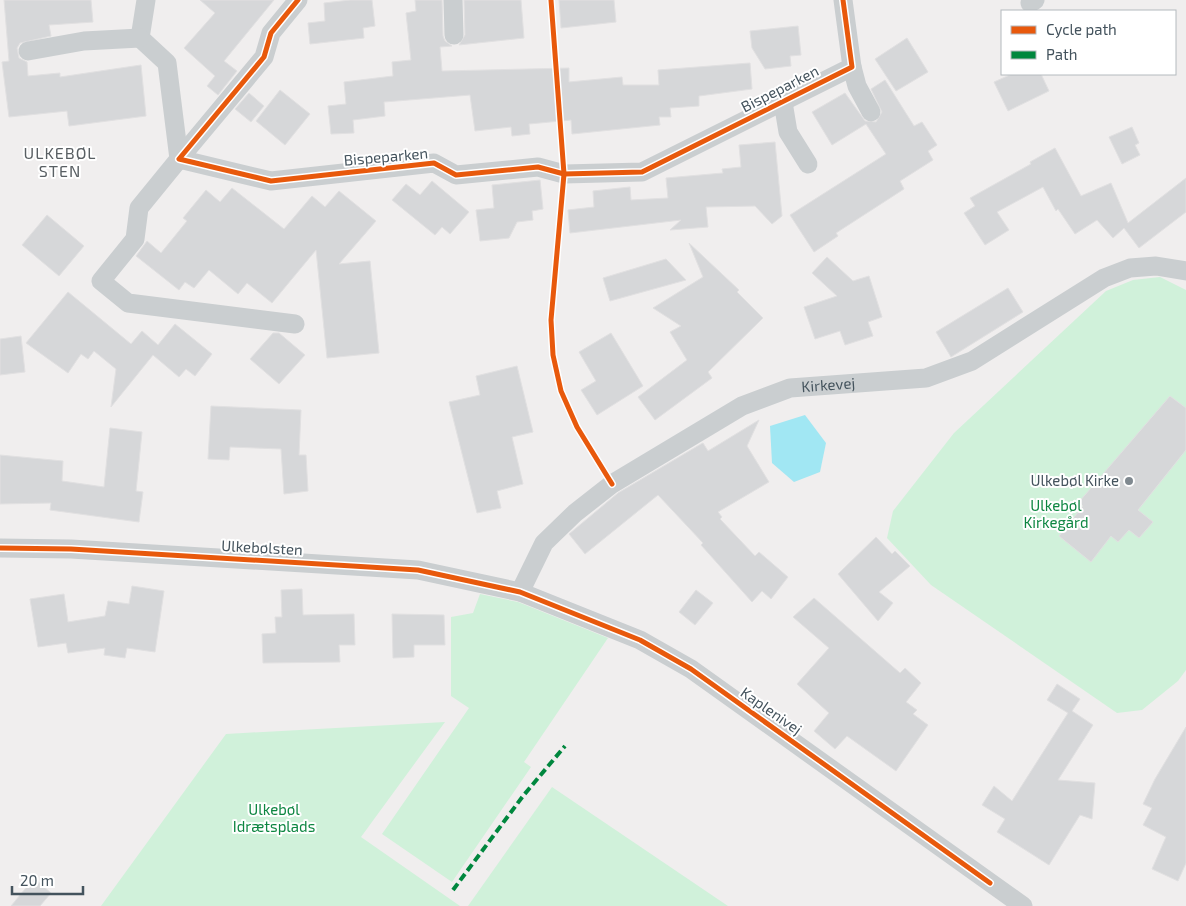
<svg xmlns="http://www.w3.org/2000/svg" width="1186" height="906" font-family="'Exo 2',sans-serif">
  <style>
    .green { fill: #d0f1da }
    .water { fill: #a1e7f3 }
    .building { fill: #d6d7d9; stroke: #e1e0e1 }
    .lines { fill: none; stroke-linecap: round; stroke-linejoin: round }
    .street { stroke: #caced0; stroke-width: 19 }
    .quiet { stroke: #00873e; stroke-width: 4; stroke-dasharray: 8 4; stroke-linecap: butt }
    .cycleway-casing { stroke: #fff; stroke-width: 8 }
    .cycleway { stroke: #e8590c; stroke-width: 5 }
    .poi-dot { fill: #808990; stroke: #fff; stroke-width: 2 }
    .labels { text-anchor: middle; stroke-width: 4; stroke-linejoin: round; paint-order: stroke }
    .street-label { font-size: 15px; fill: #44535d; stroke: #fff }
    .poi-label { font-size: 15px; fill: #44535d; stroke: #fff; text-anchor: end }
    .park-label { font-size: 15px; fill: #0d8641; stroke: #fff }
    .neighbourhood-label { font-size: 16px; letter-spacing: 1px; fill: #595f63; stroke: #fff }
  </style>
  <rect width="100%" height="100%" fill="#f0eeee"/>
  <!-- green -->
  <g class="green">
    <path d="M1160 277 1186 290V670L1178 681 1142 710 1117 713 931 585 887 538 893 511 954 433 1106 291 1133 280Z"/>
    <path d="M480 594 518 602 608 638 524 762 531 767 452 882 382 834 469 708 451 696V617L473 613Z"/>
    <path d="M445 722 361 837 460 906H101L226 734Z"/>
    <path d="M552 787 728 906H468Z"/>
  </g>
  <!-- water -->
  <path class="water" d="M805 415 826 443 820 472 794 482 772 463 770 426Z"/>
  <!-- building -->
  <g class="building">
    <path d="M4 0H91L93 22 49 25 51 36 20 43 17 48 19 58 27 62 28 76 60 73V77L141 65 146 116 69 126 67 111 9 117 2 62 9 61Z"/>
    <path d="M200 0H274L224 61 237 71 218 95 207 86 215 76 184 48 215 13Z"/>
    <path d="M350 0H372L375 26 363 28 364 38 310 44 308 23 325 21 324 3Z"/>
    <path d="M415 0H442L443 36 445 41 452 46 440 47 442 71 569 68V82L622 77 623 85H659L658 70 750 63 752 89 699 96V106L670 108 671 117H659L660 125 572 134 571 120 529 124 530 134 512 136 511 127 475 131 470 95 384 102 385 116 353 120 354 133 331 134 328 106 346 104 344 82 393 76 392 62 411 60 406 13 416 11Z"/>
    <path d="M464 0H521L524 38 459 45 465 35Z"/>
    <path d="M559 0H614L616 22 561 28Z"/>
    <path d="M798 26 801 55 790 56 791 66 765 69 752 48 750 31Z"/>
    <path d="M907 38 928 72 896 91 875 59Z"/>
    <path d="M1012 74H1041L1049 91 1008 111 994 82Z"/>
    <path d="M885 80 914 126 922 122 937 145 928 151 933 160 900 181 904 189 836 233 838 236 814 252 790 215 886 154 866 124 832 145 812 112 845 93 865 121 876 122 882 112 871 89Z"/>
    <path d="M280 90 310 114 285 145 256 121Z"/>
    <path d="M249 93 264 106 251 122 235 109Z"/>
    <path d="M1132 127 1139 143 1135 145 1140 155 1122 164 1109 137Z"/>
    <path d="M775 142 782 216 772 224 755 206 706 207 708 227 670 230 681 220 570 233 568 210 594 207 593 191 630 187 631 200 668 198 666 178 723 173 722 169 741 167 739 145Z"/>
    <path d="M1055 148 1081 196 1111 183 1128 223 1186 178V212L1139 248 1124 228 1113 238 1097 220 1075 234 1058 209 1056 211 1043 187 997 212 1009 230 985 245 964 213 975 206 970 198 1031 164 1030 162Z"/>
    <path d="M540 180 543 209 532 211 533 220 517 222 509 238 480 241 476 210 494 208 492 185Z"/>
    <path d="M432 181 469 212 450 234 442 227 435 235 392 200 406 184 420 195Z"/>
    <path d="M232 188 284 229 312 196 325 207 339 191 376 221 339 264 370 261 379 353 327 358 316 250 272 303 247 283 238 294 209 270 194 288 185 282 179 290 136 256 147 241 161 253 187 221 183 218 206 190 220 202Z"/>
    <path d="M47 215 84 246 59 276 22 245Z"/>
    <path d="M689 243 739 290 737 292 763 318 708 372 712 378 655 420 638 397 687 360 670 332 681 326 653 308 703 277Z"/>
    <path d="M827 257 853 281 869 276 882 317 868 322 873 336 845 345 840 331 815 339 804 307 837 296 812 273Z"/>
    <path d="M666 259 686 280 610 301 603 278Z"/>
    <path d="M1008 288 1023 312 951 357 936 332Z"/>
    <path d="M68 292 131 344 142 331 158 345 175 324 212 354 195 376 186 369 179 377 153 355 111 407 116 369 94 351 88 359 81 354 68 373 26 343Z"/>
    <path d="M273 333H279L305 355 279 384 250 359Z"/>
    <path d="M611 333 643 386 597 415 581 390 596 381 579 352Z"/>
    <path d="M21 336 25 372 0 375V339Z"/>
    <path d="M517 366 533 432 512 437 523 484 497 491 501 508 477 513 449 402 480 395 476 376Z"/>
    <path d="M1170 396 1186 408V450L1138 510 1153 522 1139 538 1129 530 1118 542 1111 536 1091 562 1059 536 1083 506 1079 502Z"/>
    <path d="M211 406 301 410 299 455H306L308 491 284 494 281 449 230 447 229 460 208 459Z"/>
    <path d="M759 420 747 446 769 482 718 512 722 517 720 519 755 556 759 552 788 577 771 599 762 591 752 602 701 545 703 543 658 495 585 554 569 534 618 493 701 444 703 443 708 451Z"/>
    <path d="M110 428 142 432 136 491 143 492 139 522 50 510 51 503 0 504V455L63 461 62 481 104 487Z"/>
    <path d="M876 537 892 554 895 551 910 566 879 592 893 603 878 621 838 574Z"/>
    <path d="M132 586 164 591 155 652 127 648 125 658 104 655 105 648 68 653 66 643 38 647 30 599 64 594 68 622 105 616 108 601 129 604Z"/>
    <path d="M302 589 303 615 354 614 355 645H339L340 662 263 663 262 634 276 633 275 617H282L281 590Z"/>
    <path d="M696 590 713 603 695 625 679 612Z"/>
    <path d="M814 598 900 673 905 668 921 683 906 702 917 710 913 714 928 725 896 771 847 736 835 749 814 731 829 713 797 684 829 648 793 617Z"/>
    <path d="M392 614 444 615 445 645H414V657L393 658Z"/>
    <path d="M1057 684 1080 699 1072 711 1093 725 1058 780 1095 783 1092 819 1080 815 1049 865 997 832 1005 819 982 805 994 786 1012 801 1068 713 1047 700Z"/>
    <path d="M1186 727V863L1178 881 1152 869 1166 837 1143 825 1152 808 1143 804 1155 779Z"/>
    <path d="M34 878 51 893 40 906H11Z"/>
  </g>
  <g class="lines">
    <!-- street -->
    <g class="street">
      <path d="M146 0 140 38 167 63 179 159 139 208 135 239 101 281 128 303 295 324"/>
      <path d="M298 0 271 33 264 57 179 159 271 181 434 163 456 175 538 167 564 174 642 172 852 67 843 0"/>
      <path d="M453 0 454 35"/>
      <path d="M1030 3 1035 0"/>
      <path d="M28 51 84 41 140 38"/>
      <path d="M852 67 857 86 871 112"/>
      <path d="M783 102 788 132 808 164"/>
      <path d="M0 548 71 549 418 570 520 592 640 640 691 669 1023 906"/>
      <path id="s1" d="M520 592 544 543 575 513 612 484 742 406 790 388 926 378 972 361 1104 278 1130 268 1156 266 1186 271"/>
    </g>
    <!-- quiet -->
    <path class="quiet" d="M453 890 523 796 565 746"/>
    <!-- cycleway casing -->
    <g class="cycleway-casing">
      <g id="cycleway">
        <path d="M298 0 271 33 264 57 179 159 271 181 434 163 456 175 538 167 564 174 642 172 852 67 843 0"/>
        <path d="M551 0 564 174 551 320 553 355 561 391 577 427 612 484"/>
        <path d="M0 548 71 549 418 570 520 592 640 640 691 669 990 883"/>
      </g>
    </g>
    <!-- cycleway -->
    <use href="#cycleway" class="cycleway"/>
  </g>
  <!-- markers -->
  <circle class="poi-dot" cx="1129" cy="481" r="5"/>
  <g class="labels">
    <!-- street labels -->
    <g class="street-label">
      <text transform="translate(780 89) rotate(-27)" y="5">Bispeparken</text>
      <text transform="translate(386 157) rotate(-5)" y="5">Bispeparken</text>
      <text dy="5" stroke="none"><textPath href="#s1" startOffset="386">Kirkevej</textPath></text>
      <text transform="translate(262 548) rotate(3)" y="5">Ulkebølsten</text>
      <text transform="translate(771 711) rotate(35)" y="5">Kaplenivej</text>
    </g>
    <!-- poi labels -->
    <g class="poi-label">
      <text x="1119" y="486">Ulkebøl Kirke</text>
    </g>
    <!-- park labels -->
    <g class="park-label">
      <text x="1056" y="511">Ulkebøl<tspan x="1056" dy="17">Kirkegård</tspan></text>
      <text x="274" y="815">Ulkebøl<tspan x="274" dy="17">Idrætsplads</tspan></text>
    </g>
    <!-- neighbourhood labels -->
    <g class="neighbourhood-label">
      <text x="60" y="159">ULKEBØL<tspan x="60" dy="18">STEN</tspan></text>
    </g>
  </g>
  <!-- legend -->
  <rect x="1001" y="10" width="175" height="65" fill="#ffffff" stroke="#b4babe"/>
  <rect x="1011" y="26" width="25" height="8" fill="#e8590c" stroke="#b4babe"/>
  <text x="1046" y="35" font-size="15" fill="#44535d">Cycle path</text>
  <rect x="1011" y="51" width="25" height="8" fill="#00873e" stroke="#b4babe"/>
  <text x="1046" y="60" font-size="15" fill="#44535d">Path</text>
  <!-- scale -->
  <path d="M12 886v8h71v-8" fill="none" stroke="#44535d" stroke-width="2.5"/>
  <text x="20" y="886" font-size="15" fill="#44535d" stroke="#ffffff" stroke-width="4" paint-order="stroke">20 m</text>
</svg>
